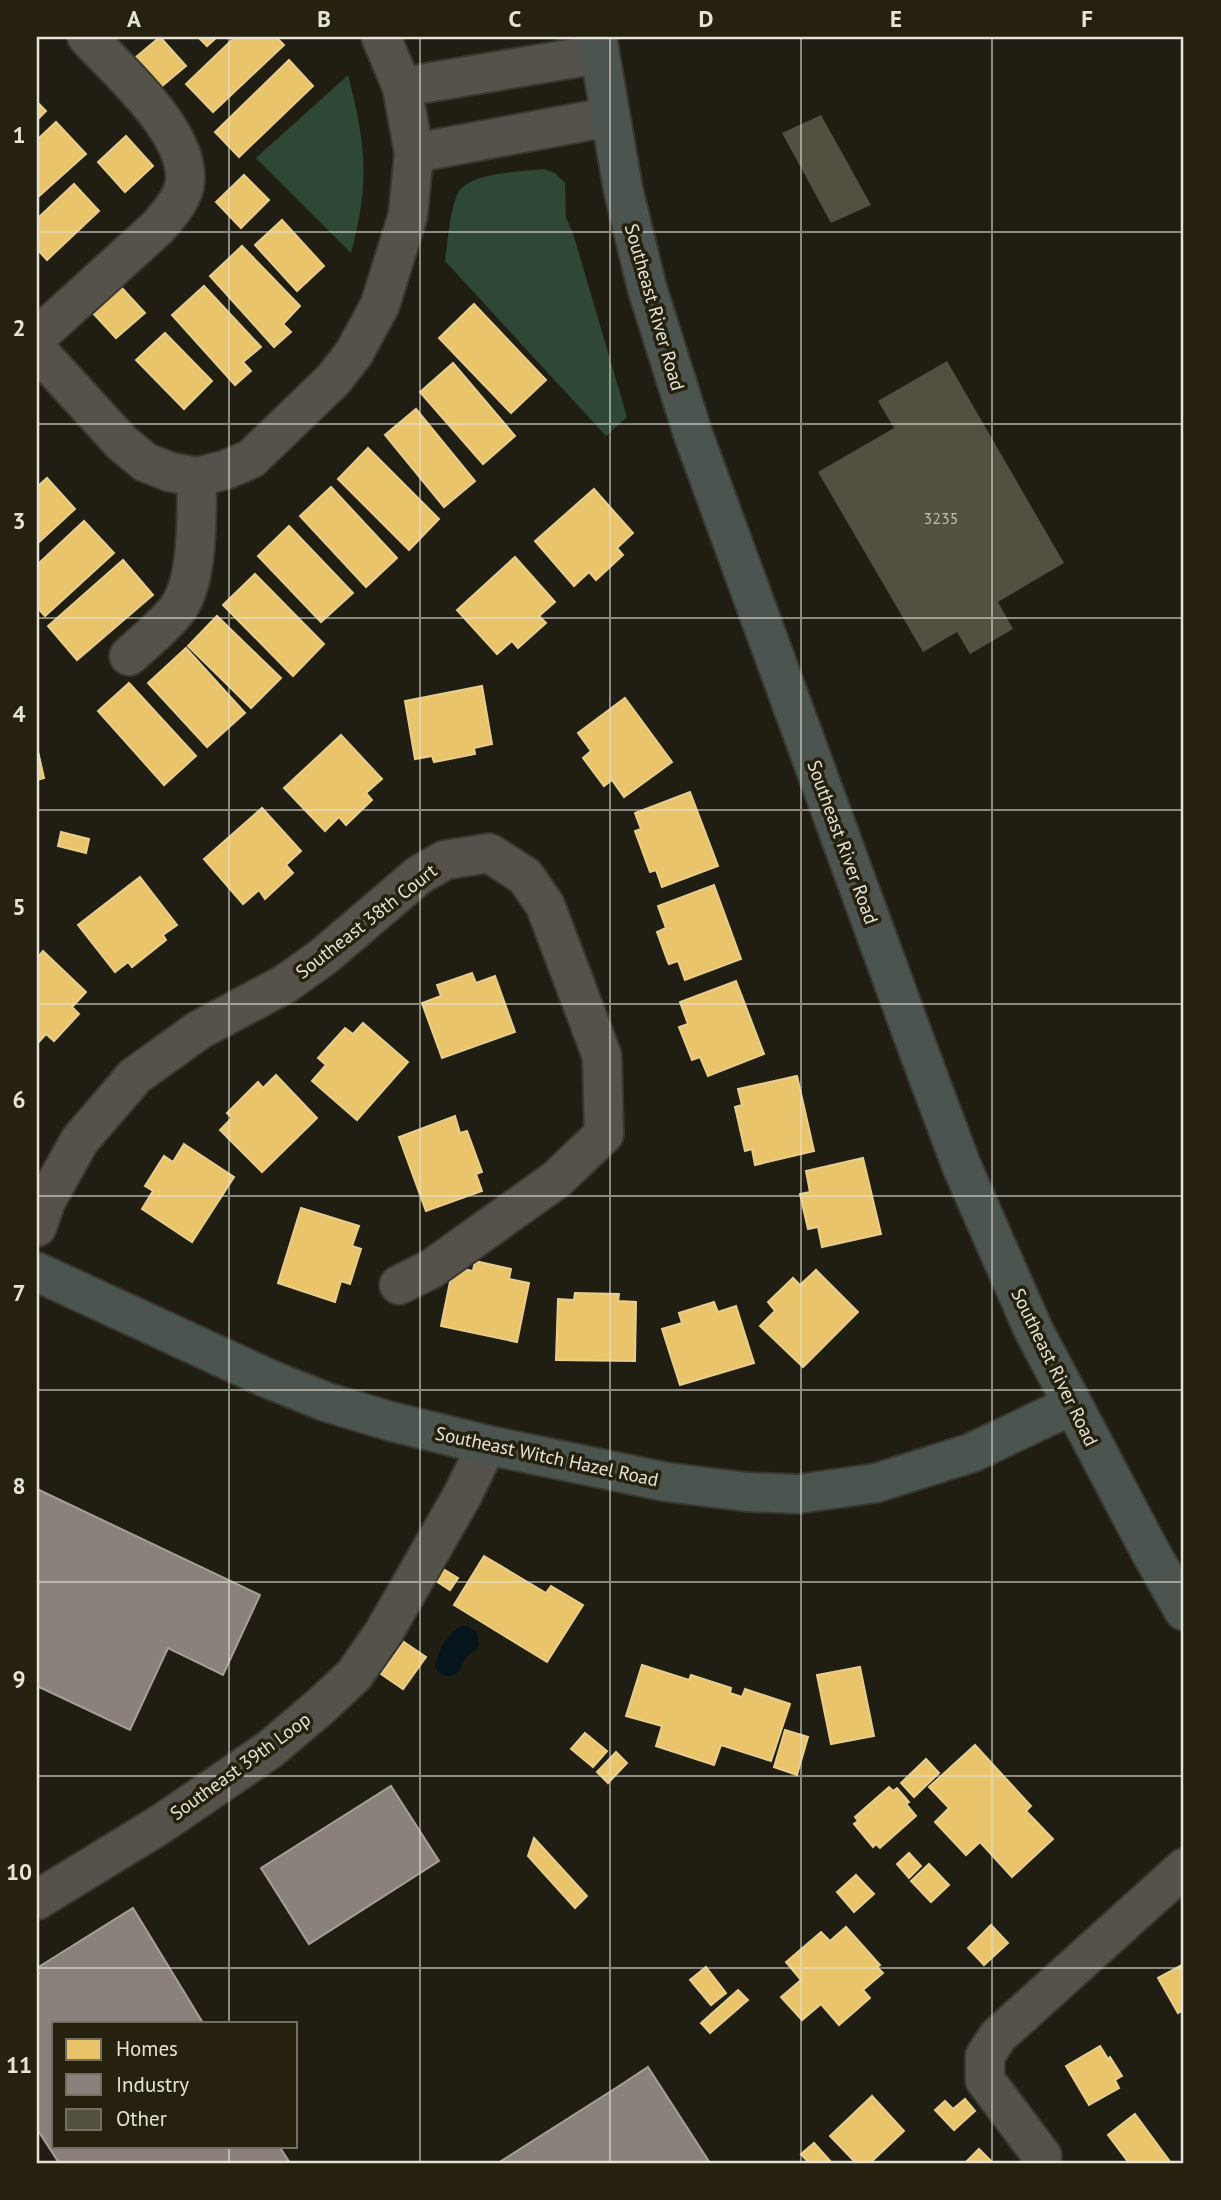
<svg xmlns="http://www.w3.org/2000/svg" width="1221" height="2200" font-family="'PT Sans',sans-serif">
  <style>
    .green { fill: #2f4735 }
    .water { fill: #06141b }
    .homes { fill: #e9c46a; stroke: #e8ce8b; stroke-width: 2 }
    .industry { fill: #8a817c; stroke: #a69f98; stroke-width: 2 }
    .building { fill: #535041 }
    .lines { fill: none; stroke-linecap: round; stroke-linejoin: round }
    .minor-casing { stroke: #393830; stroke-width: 42 }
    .major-casing { stroke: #393830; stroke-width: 42 }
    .minor { stroke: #54524a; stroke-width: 38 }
    .major { stroke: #4b544f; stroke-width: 38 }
    .grid { fill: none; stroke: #e6e4d8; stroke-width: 2; stroke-opacity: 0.55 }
    .labels { text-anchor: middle; stroke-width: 7; stroke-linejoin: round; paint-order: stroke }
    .number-label { font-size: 16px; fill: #c1bfb2 }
    .street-label { font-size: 19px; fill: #e6e4d8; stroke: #25210e }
    .neatline { fill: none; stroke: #e6e4d8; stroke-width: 2.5 }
    .grid-label { font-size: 23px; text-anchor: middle; font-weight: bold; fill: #e6e4d8 }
  </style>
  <rect width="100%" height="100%" fill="#201e13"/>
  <!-- green -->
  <g class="green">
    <path d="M348 75C366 145 370 182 351 253L256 158Z"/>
    <path d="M543 169 555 173 565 183 566 218 573 233 627 417 606 436 445 261C448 240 449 215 457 195 467 172 521 172 543 169Z"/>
  </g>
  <!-- water -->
  <path class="water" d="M462 1626H468L477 1632 479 1646C475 1651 469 1654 465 1659 463 1662 462 1667 460 1670 452 1680 440 1677 435 1667 438 1651 447 1633 462 1626Z"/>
  <!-- homes -->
  <g class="homes">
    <path d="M160 37 186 66 156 91 130 62Z"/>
    <path d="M198 37H217L207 46Z"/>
    <path d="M235 37H276L284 45 213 112 186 84Z"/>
    <path d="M289 60 313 86 239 157 215 132Z"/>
    <path d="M37 102 46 111 37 120Z"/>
    <path d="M56 122 86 154 37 198V140Z"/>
    <path d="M126 136 153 166 125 192 98 162Z"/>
    <path d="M244 175 269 200 241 228 216 202Z"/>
    <path d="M74 184 99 211 47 260 37 249V219Z"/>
    <path d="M282 220 324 266 297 291 255 245Z"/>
    <path d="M242 246 300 306 283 324 291 332 274 347 210 276Z"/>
    <path d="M204 286 261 347 243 362 251 371 235 385 172 315Z"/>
    <path d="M121 287 145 313 116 338 92 312Z"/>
    <path d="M474 304 546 380 511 413 439 338Z"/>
    <path d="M165 333 212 381 184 409 136 360Z"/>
    <path d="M453 363 515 436 483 464 420 392Z"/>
    <path d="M416 409 475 481 444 507 385 435Z"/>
    <path d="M368 448 439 519 409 550 338 479Z"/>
    <path d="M47 478 75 509 37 544V487Z"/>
    <path d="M331 487 397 558 366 587 300 516Z"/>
    <path d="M594 489 633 533 617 548 623 555 596 580 589 572 574 586 535 541Z"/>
    <path d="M84 521 114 553 45 616 37 607V565Z"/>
    <path d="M289 526 353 593 321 622 258 556Z"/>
    <path d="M515 557 555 602 539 616 546 623 518 648 512 641 497 654 457 610Z"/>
    <path d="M123 560 153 595 77 660 48 626Z"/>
    <path d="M255 574 324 644 293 676 223 605Z"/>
    <path d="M217 616 281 678 251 708 188 646Z"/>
    <path d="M186 648 245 713 207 747 148 683Z"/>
    <path d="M129 683 196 756 164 785 98 711Z"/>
    <path d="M482 686 492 744 474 748 475 754 434 762 432 756 415 759 405 701Z"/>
    <path d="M625 698 672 762 624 797 612 780 604 786 583 758 591 751 578 733Z"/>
    <path d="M341 735 382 779 366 793 372 800 346 825 339 817 325 831 284 788Z"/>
    <path d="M37 747 44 778 37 780Z"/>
    <path d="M690 792 718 866 662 887 656 870 650 872 635 831 641 829 635 813Z"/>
    <path d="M262 808 301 851 286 865 293 873 265 899 259 890 243 904 204 859Z"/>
    <path d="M61 832 89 839 86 853 58 846Z"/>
    <path d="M140 877 177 925 163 935 166 940 132 967 128 962 115 972 78 925Z"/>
    <path d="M714 885 741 959 685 980 678 961 669 964 668 962 657 932 666 928 658 906Z"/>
    <path d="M43 951 86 992 72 1007 79 1014 54 1041 46 1034 37 1044V958Z"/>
    <path d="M472 973 476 983 495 976 515 1032 442 1058 422 1003 441 996 437 985Z"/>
    <path d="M736 981 764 1054 708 1076 700 1057 692 1060 679 1027 688 1024 680 1002Z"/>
    <path d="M363 1023 408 1062 357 1120 312 1081 326 1065 318 1058 345 1028 353 1034Z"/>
    <path d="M276 1075 317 1118 262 1172 220 1130 232 1118 227 1113 258 1082 263 1088Z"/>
    <path d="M797 1076 814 1151 755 1165 752 1149 745 1151 735 1107 742 1105 738 1089Z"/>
    <path d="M455 1116 460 1133 467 1131 482 1172 476 1174 482 1191 426 1211 399 1137Z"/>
    <path d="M184 1144 234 1177 192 1242 142 1209 153 1191 145 1186 164 1156 173 1162Z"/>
    <path d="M863 1158 881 1234 822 1247 818 1227 808 1229 800 1194 810 1192 806 1171Z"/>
    <path d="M301 1208 359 1226 352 1246 361 1249 350 1284 341 1281 335 1302 278 1283Z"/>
    <path d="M475 1261 511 1269 509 1279 529 1283 517 1342 441 1326 453 1267 473 1271Z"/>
    <path d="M816 1270 858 1312 803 1367 760 1326 775 1311 768 1302 793 1278 800 1285Z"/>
    <path d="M575 1293 619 1294 618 1301 636 1302 635 1361 556 1360 558 1299 574 1300Z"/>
    <path d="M714 1302 718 1312 736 1306 754 1363 680 1385 662 1329 682 1323 679 1313Z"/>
    <path d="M484 1556 546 1593 551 1586 583 1605 547 1662 454 1605Z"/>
    <path d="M440 1567 458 1578 450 1590 433 1579Z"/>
    <path d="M404 1642 426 1657 403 1689 381 1674Z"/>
    <path d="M642 1665 689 1680 691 1675 731 1688 730 1693 742 1697 745 1689 790 1704 771 1761 721 1745 714 1765 656 1746 662 1726 626 1716Z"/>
    <path d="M860 1667 874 1736 831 1744 817 1675Z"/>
    <path d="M785 1730 808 1737 797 1775 774 1767Z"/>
    <path d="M585 1733 607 1751 593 1767 571 1749Z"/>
    <path d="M975 1745 1031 1806 1026 1811 1053 1839 1012 1877 980 1842 966 1855 935 1822 949 1808 929 1787Z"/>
    <path d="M616 1752 627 1763 608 1783 597 1772Z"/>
    <path d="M926 1759 939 1773 914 1797 901 1783Z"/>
    <path d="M889 1787 893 1791 897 1788 909 1802 906 1804 916 1816 880 1848 876 1844 873 1847 854 1824 858 1821 855 1817Z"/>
    <path d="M534 1838 587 1896 575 1908 528 1856Z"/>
    <path d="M909 1853 921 1866 909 1878 897 1864Z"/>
    <path d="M929 1864 949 1885 931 1902 911 1881Z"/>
    <path d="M856 1875 874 1894 854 1912 837 1892Z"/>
    <path d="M991 1925 1008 1943 984 1965 968 1948Z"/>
    <path d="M846 1927 880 1965 877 1967 883 1973 863 1990 870 1998 839 2025 821 2004 802 2020 781 1997 801 1980 786 1962 821 1932 830 1941Z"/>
    <path d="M1184 1964V2009L1178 2013 1158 1978Z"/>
    <path d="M706 1967 726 1993 711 2005 690 1980Z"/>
    <path d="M738 1990 748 2000 710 2033 701 2023Z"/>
    <path d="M1100 2046 1108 2059 1110 2057 1122 2076 1115 2080 1119 2088 1089 2105 1066 2066Z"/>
    <path d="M872 2096 904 2131 870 2163H856L830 2136Z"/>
    <path d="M965 2099 975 2111 954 2130 935 2110 945 2101 953 2109Z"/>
    <path d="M1135 2114 1171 2163H1129L1108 2135Z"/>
    <path d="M814 2143 832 2163H809L801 2154Z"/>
    <path d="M979 2149 993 2163H965Z"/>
  </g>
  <!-- industry -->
  <g class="industry">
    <path d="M37 1489 260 1595 223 1675 168 1648 130 1730 37 1686Z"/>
    <path d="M391 1786 439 1861 309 1944 261 1868Z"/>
    <path d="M133 1908 203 2023H54V2146H279L290 2163H59L37 2129V1968Z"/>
    <path d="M648 2067 710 2163H498L619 2086Z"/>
  </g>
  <!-- building -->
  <g class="building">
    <path d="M821 115 871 205 831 223 782 133Z"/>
    <path d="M947 361 1064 563 998 602 1013 629 970 654 957 632 923 652 818 472 894 428 878 401Z"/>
  </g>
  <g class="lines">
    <!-- minor casing -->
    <g class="minor-casing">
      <g id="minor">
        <path d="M402 87 599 54"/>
        <path d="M414 153 609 117"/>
        <path d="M37 337 158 227C169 214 184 198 185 181 189 132 119 71 87 37"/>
        <path d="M37 350 122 443 145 462 170 472 197 477 225 470 251 459 333 380 354 353 380 305 408 215 414 153 402 87 381 37"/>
        <path d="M129 656C144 642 163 627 176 611 200 581 196 513 197 477"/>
        <path d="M37 1227 46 1201 80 1140 135 1076 199 1030 285 984 323 957 419 875 445 860 489 853 525 876 545 905 602 1056 604 1134 557 1179 431 1269 399 1285"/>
        <path d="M37 1900 161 1824 269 1750 321 1706 354 1675 384 1632 462 1496 487 1445"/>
        <path d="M1042 2156 985 2080V2056L998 2036 1184 1868"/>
      </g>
    </g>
    <!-- major casing -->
    <g class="major-casing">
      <g id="major">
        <path d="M597 37 623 189 647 288 693 434 919 1052 962 1167 1033 1329 1151 1553 1184 1611"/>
        <path d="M37 1272 269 1379 326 1402 393 1422 487 1445 666 1482 747 1492 798 1494 876 1483 971 1453 1072 1405"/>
      </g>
    </g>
    <!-- minor -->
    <use href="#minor" class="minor"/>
    <!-- major -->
    <use href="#major" class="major"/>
  </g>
  <!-- grid -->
  <path class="grid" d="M229 37V2023M420 37V2163M610 37V2163M801 37V2163M992 37V2163M37 232H1184M37 424H1184M37 618H1184M37 810H1184M37 1004H1184M37 1196H1184M37 1390H1184M37 1582H1184M37 1776H1184M37 1968H1184M229 2146V2163"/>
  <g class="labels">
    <!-- number labels -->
    <g class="number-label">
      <text x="941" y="524">3235</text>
    </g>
    <!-- street labels -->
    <g class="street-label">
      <text transform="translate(655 307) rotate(74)" y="7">Southeast River Road</text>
      <text transform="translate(843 842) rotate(70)" y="7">Southeast River Road</text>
      <text transform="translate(366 921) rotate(-38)" y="7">Southeast 38th Court</text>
      <text transform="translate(1055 1367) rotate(64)" y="7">Southeast River Road</text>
      <text transform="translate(547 1456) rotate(12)" y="7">Southeast Witch Hazel Road</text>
      <text transform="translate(240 1766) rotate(-36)" y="7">Southeast 39th Loop</text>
    </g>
  </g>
  <!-- border -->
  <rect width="1221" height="2200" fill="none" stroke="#25210e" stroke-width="77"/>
  <!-- legend -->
  <rect x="52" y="2022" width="245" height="126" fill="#25210e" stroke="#726f5f" stroke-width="2"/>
  <rect x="66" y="2039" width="35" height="21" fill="#e9c46a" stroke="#726f5f" stroke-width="2"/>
  <text x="116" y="2056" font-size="21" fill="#e6e4d8">Homes</text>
  <rect x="66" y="2074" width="35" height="21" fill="#8a817c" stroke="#726f5f" stroke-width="2"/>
  <text x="116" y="2092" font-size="21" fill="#e6e4d8">Industry</text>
  <rect x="66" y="2109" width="35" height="21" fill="#535041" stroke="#726f5f" stroke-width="2"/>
  <text x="116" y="2126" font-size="21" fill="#e6e4d8">Other</text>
  <rect x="38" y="38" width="1144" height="2124" class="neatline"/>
  <g class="grid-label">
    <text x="134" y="27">A</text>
    <text x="324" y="27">B</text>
    <text x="515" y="27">C</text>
    <text x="706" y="27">D</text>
    <text x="896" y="27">E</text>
    <text x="1087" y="27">F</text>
    <text x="19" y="143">1</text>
    <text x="19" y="336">2</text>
    <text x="19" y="529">3</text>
    <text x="19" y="722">4</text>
    <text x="19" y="915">5</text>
    <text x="19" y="1108">6</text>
    <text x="19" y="1301">7</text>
    <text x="19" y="1494">8</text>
    <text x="19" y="1687">9</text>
    <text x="19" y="1880">10</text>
    <text x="19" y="2073">11</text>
  </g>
</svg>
